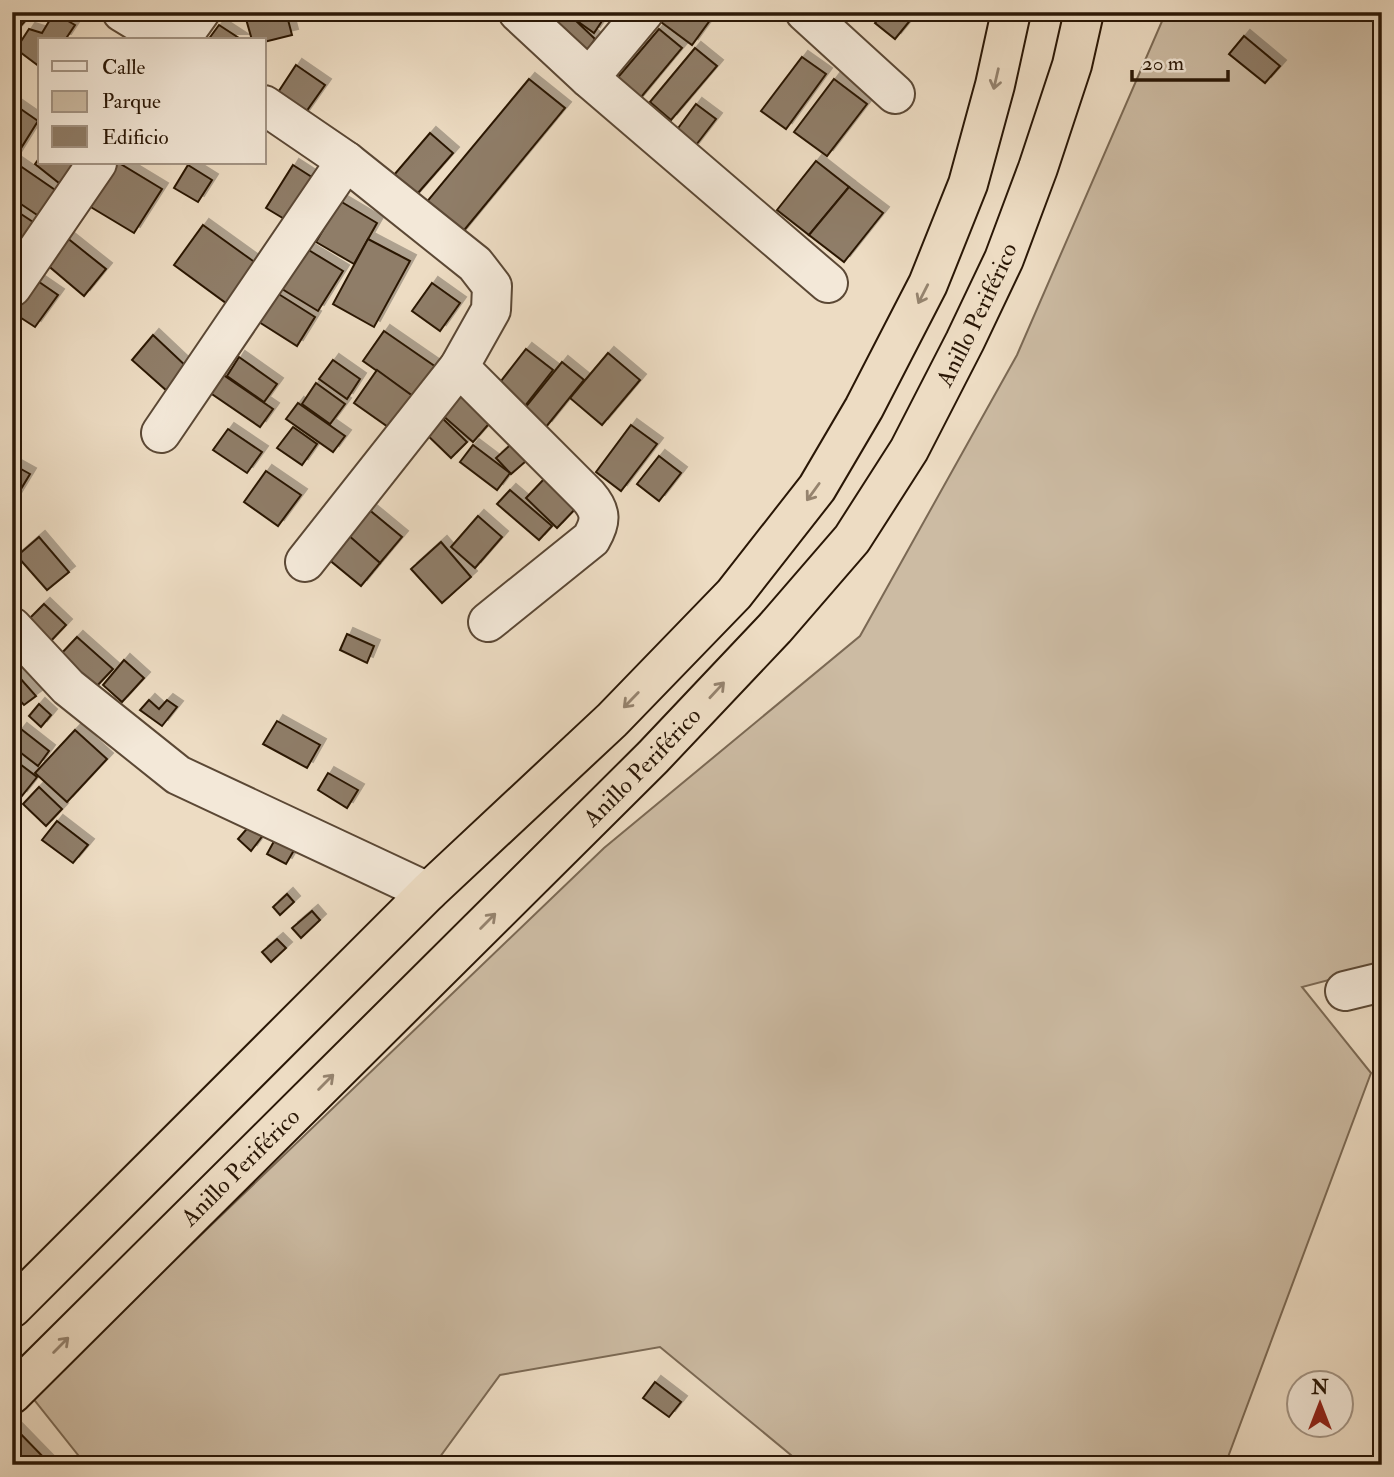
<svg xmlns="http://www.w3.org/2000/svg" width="1394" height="1477" font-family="'IM FELL Double Pica',serif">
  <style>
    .green { fill: #ccbba3; stroke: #7b6954; stroke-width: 2 }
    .building { fill: #8f7d68; stroke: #2a1706; stroke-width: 2; filter: url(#shadow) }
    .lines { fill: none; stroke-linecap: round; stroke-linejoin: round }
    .street-casing { stroke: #5b4835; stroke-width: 42 }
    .highway-casing { stroke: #2a1706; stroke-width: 42 }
    .street { stroke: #f3e8d8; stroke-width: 38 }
    .highway { stroke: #eddcc3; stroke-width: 38 }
    .oneway { stroke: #95836e }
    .labels { text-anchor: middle; stroke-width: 5; stroke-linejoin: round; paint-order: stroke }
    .street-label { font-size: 24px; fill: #2a1706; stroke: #f3e8d8 }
  </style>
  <defs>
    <filter id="shadow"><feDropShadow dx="6" dy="-6" stdDeviation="0" flood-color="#0004"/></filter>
  </defs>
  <rect width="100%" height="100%" fill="#eddcc3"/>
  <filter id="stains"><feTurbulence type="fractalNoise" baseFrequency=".00286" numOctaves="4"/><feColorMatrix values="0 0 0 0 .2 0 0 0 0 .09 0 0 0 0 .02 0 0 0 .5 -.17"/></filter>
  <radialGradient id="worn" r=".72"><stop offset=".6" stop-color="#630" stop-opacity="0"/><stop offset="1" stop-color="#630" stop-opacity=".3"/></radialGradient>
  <!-- green -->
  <path class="green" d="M1166 12H1382V966L1302 987 1371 1073 1225 1465H803L660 1347 500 1375 434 1465H86L32 1397 604 848 860 636 1017 355Z"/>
  <!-- building -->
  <g class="building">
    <path d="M12 12H15L25 21 12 36Z"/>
    <path d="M244 12H286L292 35 264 42V40H252Z"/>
    <path d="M528 12H565L564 14 573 18 595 39 577 67Z"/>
    <path d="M577 12H608L594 33 573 18Z"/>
    <path d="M668 12H716L692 45 661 22Z"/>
    <path d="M884 12H917L895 39 875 23Z"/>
    <path d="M54 13 75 25 65 40H40V67L16 49 29 29 42 33Z"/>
    <path d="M219 25 242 40H208Z"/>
    <path d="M659 29 682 48 637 102 614 82Z"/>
    <path d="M1244 36 1280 66 1265 83 1229 54Z"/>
    <path d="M695 48 717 66 671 120 650 102Z"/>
    <path d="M802 57 826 74 786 129 761 111Z"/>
    <path d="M296 65 325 85 301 119 273 100Z"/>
    <path d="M529 79 565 108 456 240 420 210Z"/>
    <path d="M834 79 867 104 827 156 794 132Z"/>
    <path d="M696 104 716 119 693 149 673 135Z"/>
    <path d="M15 105 38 121 13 161 12 108Z"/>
    <path d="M430 133 453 153 411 201 388 182Z"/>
    <path d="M40 157V163H82L64 187 35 164Z"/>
    <path d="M13 161 61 194 43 219 12 198Z"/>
    <path d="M816 161 849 187 809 235 777 210Z"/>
    <path d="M108 163H119L162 189 134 233 84 203Z"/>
    <path d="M188 165 212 180 198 202 174 188Z"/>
    <path d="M293 165 318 181 291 223 266 208Z"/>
    <path d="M849 187 883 213 844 262 809 235Z"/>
    <path d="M340 201 377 223 354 264 316 242Z"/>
    <path d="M12 208 36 224 19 249 12 245Z"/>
    <path d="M203 225 260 266 230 306 174 265Z"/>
    <path d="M66 237 106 269 84 296 45 263Z"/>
    <path d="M368 239 410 261 374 327 333 304Z"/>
    <path d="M307 249 343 271 318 311 282 289Z"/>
    <path d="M29 275 58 295 35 327 12 312V300Z"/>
    <path d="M432 283 460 303 440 331 412 311Z"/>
    <path d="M277 293 315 317 297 346 259 322Z"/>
    <path d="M384 331 436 367 414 397 363 361Z"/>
    <path d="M153 335 188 368 167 391 132 360Z"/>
    <path d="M526 349 553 370 521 411 494 390Z"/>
    <path d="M608 353 640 380 602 425 570 398Z"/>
    <path d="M239 357 277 384 264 402 227 376Z"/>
    <path d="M333 360 360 379 347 399 319 379Z"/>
    <path d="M562 362 584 380 546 427 524 409Z"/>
    <path d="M377 370 414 397 391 429 354 403Z"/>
    <path d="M219 372 273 409 260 427 206 390Z"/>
    <path d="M316 383 345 404 330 424 302 404Z"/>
    <path d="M462 390 494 418 473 442 441 414Z"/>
    <path d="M298 403 345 436 333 452 286 419Z"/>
    <path d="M438 414 467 442 451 458 422 430Z"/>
    <path d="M631 425 657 444 621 491 596 472Z"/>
    <path d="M293 427 317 444 302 465 277 448Z"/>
    <path d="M228 429 262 452 247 473 213 450Z"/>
    <path d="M518 438 533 455 511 474 496 458Z"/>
    <path d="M473 445 510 473 497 490 460 462Z"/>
    <path d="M659 456 681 473 659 501 637 484Z"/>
    <path d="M12 464 30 474 12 504Z"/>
    <path d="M266 471 301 495 278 526 244 502Z"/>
    <path d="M546 477 578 506 557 528 526 498Z"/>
    <path d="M510 490 552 526 539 540 497 504Z"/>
    <path d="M361 503 402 537 380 563 340 529Z"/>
    <path d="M478 516 502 537 475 568 451 547Z"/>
    <path d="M347 534 380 563 361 586 327 558Z"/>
    <path d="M39 537 69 572 47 590 17 556Z"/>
    <path d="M441 542 471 577 442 603 411 569Z"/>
    <path d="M44 604 66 625 47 645 24 624Z"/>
    <path d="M347 634 374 646 367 663 340 650Z"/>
    <path d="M77 637 113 669 94 689 59 656Z"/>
    <path d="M124 660 144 678 122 702 103 685Z"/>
    <path d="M12 669 36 696 24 705 12 692Z"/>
    <path d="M149 700 159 709 167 700 177 707 162 726 140 710Z"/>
    <path d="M39 704 51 715 41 727 29 716Z"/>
    <path d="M277 721 320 745 307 768 263 744Z"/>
    <path d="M21 729 49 751 38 766 12 746V740Z"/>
    <path d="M75 730 107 759 67 802 35 773Z"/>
    <path d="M12 758 37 777 21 797 12 790Z"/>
    <path d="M328 773 358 790 347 808 318 790Z"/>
    <path d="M39 787 62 809 46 826 23 804Z"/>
    <path d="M57 821 88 845 73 863 42 840Z"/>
    <path d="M251 824 264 834 251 851 238 839Z"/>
    <path d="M278 834 297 845 286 864 267 854Z"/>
    <path d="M287 894 294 902 280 915 273 907Z"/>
    <path d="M312 911 320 920 301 938 292 928Z"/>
    <path d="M277 939 286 948 271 962 262 952Z"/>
    <path d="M655 1382 681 1402 669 1417 643 1398Z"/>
    <path d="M12 1425 51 1465H12Z"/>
  </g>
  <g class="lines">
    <!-- street casing -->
    <g class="street-casing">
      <g id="street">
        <path d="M122 12 168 40"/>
        <path d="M518 12 589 78 828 283"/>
        <path d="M805 12 895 94"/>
        <path d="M180 40 200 12"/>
        <path d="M589 78 644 12"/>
        <path d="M264 105 346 161 475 264 492 286 491 310 459 367 305 562"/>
        <path d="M12 287 97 163"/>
        <path d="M459 367 588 496C602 512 601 522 591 539L488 622"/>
        <path d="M161 433 346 161"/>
        <path d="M12 627 68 687 178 775 428 892"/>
        <path d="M1345 991 1382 982"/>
      </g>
    </g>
    <!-- highway casing -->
    <g class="highway-casing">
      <g id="highway">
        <path d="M12 1308 428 892 612 720 734 594 817 488 864 408 928 284 968 184 995 85 1011 12"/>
        <path id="s1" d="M12 1394 653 757 775 628 852 539 909 450 965 341 1004 259 1038 168 1072 65 1084 12"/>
      </g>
    </g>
    <!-- street -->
    <use href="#street" class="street"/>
    <!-- highway -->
    <use href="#highway" class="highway"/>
  </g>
  <!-- one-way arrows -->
  <defs><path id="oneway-shaft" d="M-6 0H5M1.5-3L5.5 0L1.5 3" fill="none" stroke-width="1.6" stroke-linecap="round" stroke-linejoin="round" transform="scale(1.75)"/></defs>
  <g class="oneway">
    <use href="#oneway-shaft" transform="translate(996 79) rotate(103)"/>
    <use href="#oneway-shaft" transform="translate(923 294) rotate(117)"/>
    <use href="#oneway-shaft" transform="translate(813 492) rotate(126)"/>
    <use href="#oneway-shaft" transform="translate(717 690) rotate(-47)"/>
    <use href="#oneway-shaft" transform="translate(631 700) rotate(134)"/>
    <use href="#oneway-shaft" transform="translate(488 921) rotate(-45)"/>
    <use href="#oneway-shaft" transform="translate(326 1082) rotate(-45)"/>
    <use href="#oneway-shaft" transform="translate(61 1345) rotate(-45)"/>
  </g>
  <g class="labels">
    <!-- street labels -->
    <g class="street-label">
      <text dy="8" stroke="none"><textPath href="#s1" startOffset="1456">Anillo Periférico</textPath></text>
      <text dy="8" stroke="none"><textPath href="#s1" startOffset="889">Anillo Periférico</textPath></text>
      <text dy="8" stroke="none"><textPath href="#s1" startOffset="322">Anillo Periférico</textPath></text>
    </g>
  </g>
  <!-- margin -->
  <rect width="1394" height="1477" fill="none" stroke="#eddcc3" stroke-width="42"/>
  <rect x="14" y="14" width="1366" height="1449" fill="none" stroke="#2a1706" stroke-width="3.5"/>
  <rect x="21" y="21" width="1352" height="1435" fill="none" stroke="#2a1706" stroke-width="2"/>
  <!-- legend -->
  <rect x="38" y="38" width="228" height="126" fill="#f3e8d8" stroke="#a39484" stroke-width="2"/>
  <rect x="52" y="61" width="35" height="10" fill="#f3e8d8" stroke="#a39484" stroke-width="2"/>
  <text x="102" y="74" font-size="21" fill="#2a1706">Calle</text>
  <rect x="52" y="91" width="35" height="21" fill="#ccbba3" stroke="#a39484" stroke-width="2"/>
  <text x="102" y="108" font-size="21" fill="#2a1706">Parque</text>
  <rect x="52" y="126" width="35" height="21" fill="#8f7d68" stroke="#a39484" stroke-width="2"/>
  <text x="102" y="144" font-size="21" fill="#2a1706">Edificio</text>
  <!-- north arrow -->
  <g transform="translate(1320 1404)"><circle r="33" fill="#f3e8d8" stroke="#a39484" stroke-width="2"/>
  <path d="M0-5L12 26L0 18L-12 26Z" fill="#8f2418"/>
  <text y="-10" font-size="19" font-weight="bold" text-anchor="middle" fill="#2a1706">N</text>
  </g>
  <!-- scale -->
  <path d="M1132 70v10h96v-10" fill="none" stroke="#2a1706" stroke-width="3.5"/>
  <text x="1142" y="70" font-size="21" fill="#2a1706" stroke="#f3e8d8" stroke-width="5" paint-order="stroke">20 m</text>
  <rect width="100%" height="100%" filter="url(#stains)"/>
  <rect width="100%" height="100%" fill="url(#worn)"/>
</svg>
